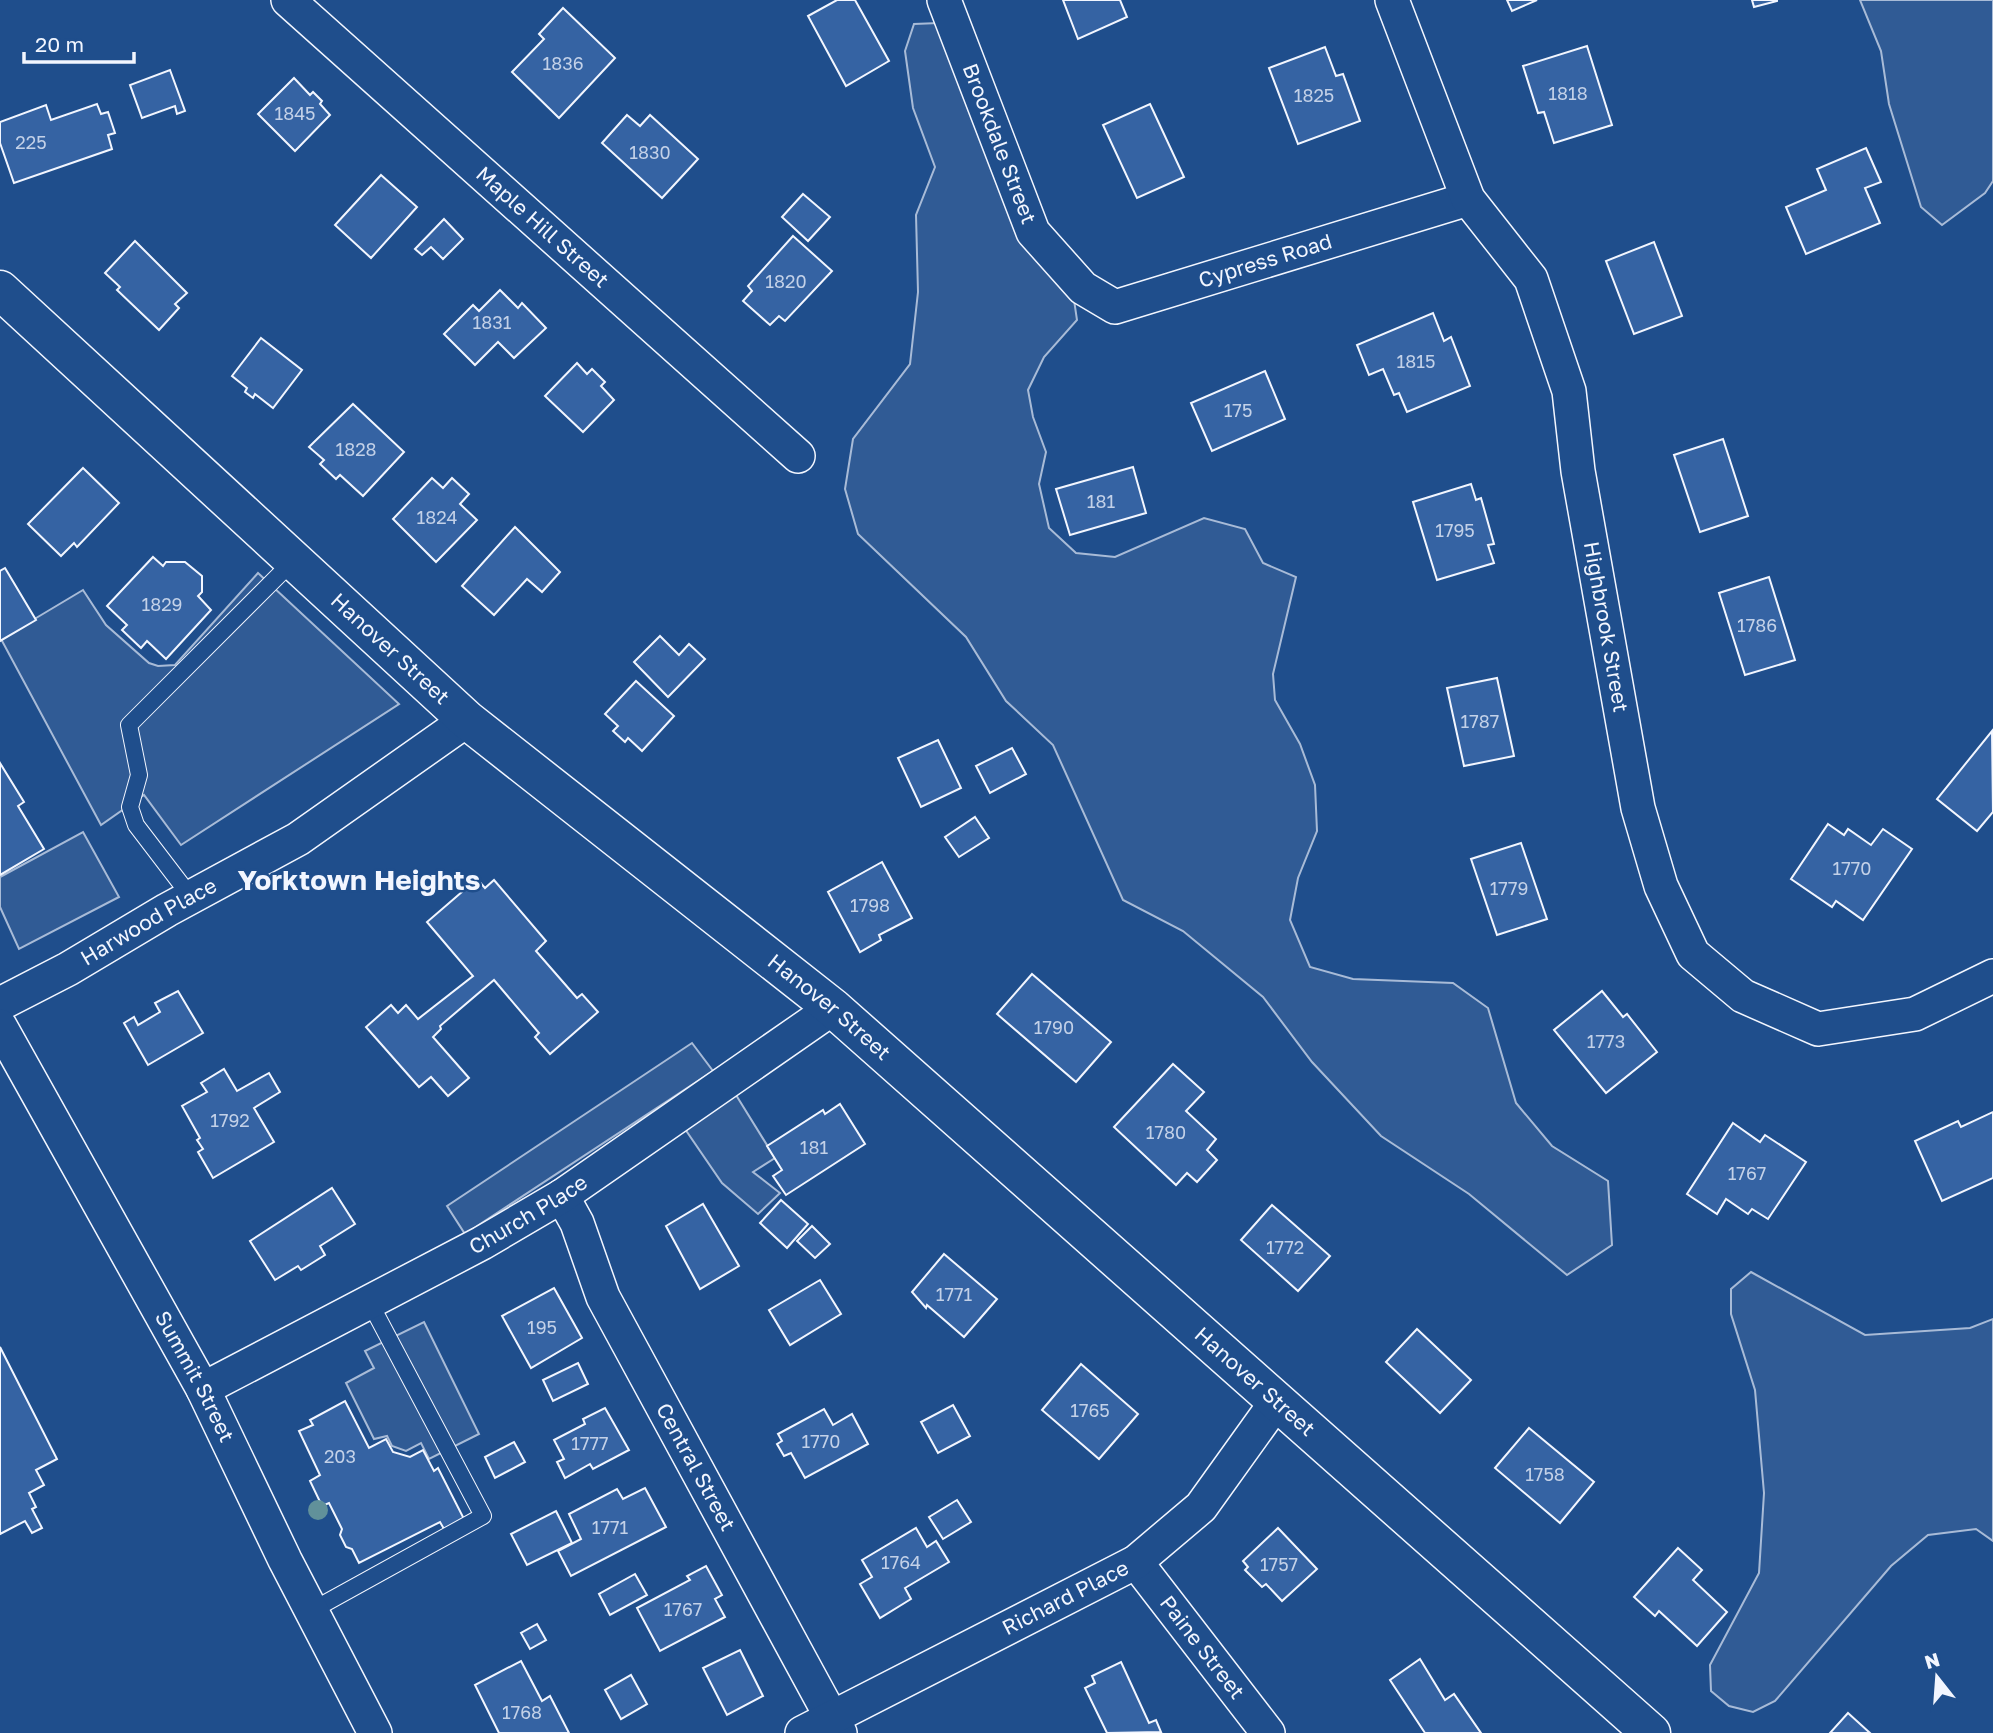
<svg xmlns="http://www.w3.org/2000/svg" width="1993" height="1733" font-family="'Golos Text',sans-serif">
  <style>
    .built { fill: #305b95; stroke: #a8bbd7; stroke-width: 2 }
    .building { fill: #3563a3; stroke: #f2f6ff; stroke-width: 2 }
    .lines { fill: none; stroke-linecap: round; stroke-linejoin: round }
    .lane-casing { stroke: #f2f6ff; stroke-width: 18 }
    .street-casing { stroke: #f2f6ff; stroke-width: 36 }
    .secondary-casing { stroke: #f2f6ff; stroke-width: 41 }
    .lane { stroke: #1f4e8c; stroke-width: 16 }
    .street { stroke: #1f4e8c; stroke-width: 33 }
    .secondary { stroke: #1f4e8c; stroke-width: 38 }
    .tree { fill: #61919a }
    .labels { text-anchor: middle; stroke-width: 5; stroke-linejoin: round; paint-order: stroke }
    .number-label { font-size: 18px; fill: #c3d1e8 }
    .street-label { font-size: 21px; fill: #f2f6ff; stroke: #1f4e8c }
    .district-label { font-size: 28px; font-weight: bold; fill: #f2f6ff; stroke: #1f4e8c }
  </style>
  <rect width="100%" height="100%" fill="#1f4e8c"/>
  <!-- built -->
  <g class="built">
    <path d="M1860 0H1993V181L1985 193 1942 225 1921 207 1889 104 1881 51Z"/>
    <path d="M939 23 1073 293 1077 320 1044 357 1028 390 1033 417 1046 452 1039 484 1049 528 1076 553 1115 557 1204 518 1245 529 1263 563 1296 577 1273 674 1275 700 1300 744 1315 785 1317 831 1298 878 1290 920 1310 967 1353 979 1453 983 1488 1008 1516 1103 1552 1146 1608 1181 1612 1245 1567 1275 1469 1194 1381 1136 1312 1062 1263 997 1183 931 1123 900 1053 745 1006 701 966 637 858 534 845 489 853 439 910 364 918 292 916 215 935 167 913 108 905 51 914 24Z"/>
    <path d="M258 573 399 704 181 845 144 795 101 825 1 639 83 590 106 625 149 663 158 666 175 665Z"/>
    <path d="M83 832 119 897 19 949 0 907V877Z"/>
    <path d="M692 1043 713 1071 465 1234 447 1206Z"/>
    <path d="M736 1095 775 1158 753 1172 780 1193 758 1214 722 1183 685 1129Z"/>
    <path d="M1751 1272 1865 1335 1970 1328 1993 1319V1541L1976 1529 1928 1535 1891 1566 1775 1701 1753 1712 1729 1706 1711 1691 1710 1665 1759 1573 1764 1493 1755 1390 1731 1314V1289Z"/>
    <path d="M424 1322 479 1434 429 1459 421 1443 406 1451 392 1446 387 1436 374 1439 346 1383 374 1368 365 1351Z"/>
  </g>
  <!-- building -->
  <g class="building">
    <path d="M837 0H855L889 61 846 86 808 16Z"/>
    <path d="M1063 0H1120L1127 17 1078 39Z"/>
    <path d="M1507 0H1537L1512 11Z"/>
    <path d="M1752 0H1777V1L1754 7Z"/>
    <path d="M563 8 615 58 559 118 512 72 544 39 539 34Z"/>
    <path d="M1587 46 1612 125 1554 143 1544 112 1538 113 1523 66Z"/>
    <path d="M1325 47 1336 76 1343 74 1360 121 1298 144 1269 68Z"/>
    <path d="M170 70 185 111 177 114 175 106 142 118 130 85Z"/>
    <path d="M294 78 310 95 313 92 322 101 320 104 330 115 295 151 258 114Z"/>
    <path d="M97 104 101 114 108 112 115 133 108 135 112 149 14 183 0 143V122L46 105 51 120Z"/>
    <path d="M1150 104 1184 177 1137 198 1103 125Z"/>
    <path d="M627 115 640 126 650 115 698 159 662 198 602 143Z"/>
    <path d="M1866 148 1881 182 1865 188 1880 223 1806 254 1786 207 1826 190 1817 169Z"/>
    <path d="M381 175 417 207 371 258 335 225Z"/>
    <path d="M803 194 830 217 808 241 782 217Z"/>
    <path d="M444 219 463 239 443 259 431 247 422 255 415 249Z"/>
    <path d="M793 236 832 271 785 321 779 316 770 325 743 301 752 291 748 286Z"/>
    <path d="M135 241 187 293 175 304 179 308 159 330 117 290 120 287 105 273Z"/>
    <path d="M1654 242 1682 316 1634 334 1606 261Z"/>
    <path d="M500 290 518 308 522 303 546 328 514 358 498 342 475 365 444 334 473 305 479 311Z"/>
    <path d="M1433 313 1444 341 1451 337 1470 386 1407 412 1399 393 1394 395 1383 369 1369 375 1357 345Z"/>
    <path d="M261 338 302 370 273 408 255 394 253 398 245 392 247 388 232 376Z"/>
    <path d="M577 363 587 374 592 369 605 382 601 386 614 400 583 432 545 396Z"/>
    <path d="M1265 371 1285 419 1212 451 1191 403Z"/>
    <path d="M353 404 404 452 363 496 340 475 336 479 320 464 324 460 309 447Z"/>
    <path d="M1723 439 1748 516 1700 532 1674 455Z"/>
    <path d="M1133 467 1146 513 1070 535 1056 489Z"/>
    <path d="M83 468 119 503 77 547 74 543 61 556 28 524Z"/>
    <path d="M432 478 443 488 452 478 469 494 460 504 477 520 436 562 393 519Z"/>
    <path d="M1471 484 1476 500 1481 498 1494 544 1488 545 1494 563 1437 580 1413 502Z"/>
    <path d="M515 527 560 572 542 592 527 579 494 615 462 586Z"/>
    <path d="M153 557 163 566 166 562H185L202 576V592L198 596 211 610 166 659 147 641 141 648 122 630 127 625 107 606Z"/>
    <path d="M5 568 36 620 0 641V571Z"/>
    <path d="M1769 577 1795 660 1745 675 1719 593Z"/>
    <path d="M660 636 679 655 689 644 705 659 668 697 634 662Z"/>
    <path d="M1497 678 1514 756 1464 766 1447 688Z"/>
    <path d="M636 681 674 716 642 751 628 738 625 742 613 731 618 726 605 714Z"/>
    <path d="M1992 731 1993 812 1977 831 1937 799Z"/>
    <path d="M938 740 961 788 921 807 898 758Z"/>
    <path d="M1012 748 1026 774 990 793 976 766Z"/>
    <path d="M0 763 24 802 18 806 44 849 0 875Z"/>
    <path d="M975 817 989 838 959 857 945 837Z"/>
    <path d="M1828 824 1844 835 1848 829 1871 845 1883 829 1912 849 1863 920 1836 901 1832 907 1791 879Z"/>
    <path d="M1521 843 1547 919 1497 935 1471 859Z"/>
    <path d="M882 862 912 918 879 935 881 940 860 952 828 892Z"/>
    <path d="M477 879 485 888 494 880 546 941 536 951 577 998 582 994 598 1012 550 1054 535 1037 539 1033 494 980 440 1026 441 1029 433 1037 469 1078 448 1096 431 1077 419 1087 366 1027 391 1005 398 1013 406 1005 418 1019 473 976 427 922Z"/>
    <path d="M1032 974 1111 1042 1076 1082 997 1014Z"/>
    <path d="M178 991 203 1033 148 1065 124 1023 134 1017 138 1025 160 1012 155 1003Z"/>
    <path d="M1602 991 1623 1017 1627 1014 1657 1052 1606 1093 1554 1030Z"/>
    <path d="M1173 1064 1204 1092 1186 1111 1216 1139 1207 1150 1217 1160 1197 1182 1187 1173 1176 1185 1114 1127Z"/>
    <path d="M224 1069 237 1091 269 1073 280 1092 254 1108 274 1142 213 1178 198 1152 203 1149 197 1140 200 1138 182 1106 207 1092 201 1083Z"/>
    <path d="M840 1104 865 1144 786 1195 773 1176 782 1170 767 1146 823 1110 825 1114Z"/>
    <path d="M1993 1112V1178L1942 1201 1915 1141 1958 1121 1961 1127Z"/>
    <path d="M1733 1123 1760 1142 1765 1135 1806 1162 1768 1219 1752 1209 1748 1214 1726 1199 1717 1214 1687 1194Z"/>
    <path d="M332 1188 355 1224 320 1246 325 1255 301 1270 298 1266 275 1280 250 1241Z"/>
    <path d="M781 1200 808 1224 787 1248 760 1223Z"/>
    <path d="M703 1204 739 1266 700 1289 666 1226Z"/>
    <path d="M1272 1205 1330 1256 1298 1291 1241 1240Z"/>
    <path d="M812 1226 830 1244 815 1258 797 1241Z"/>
    <path d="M944 1254 997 1299 964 1337 927 1305 926 1308 912 1292Z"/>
    <path d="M820 1280 841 1314 790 1345 769 1310Z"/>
    <path d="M554 1288 582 1338 531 1368 502 1316Z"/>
    <path d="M1417 1329 1471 1380 1440 1413 1386 1362Z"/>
    <path d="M0 1347 57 1459 36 1470 44 1485 29 1493 36 1507 32 1509 42 1528 32 1533 25 1521 0 1534Z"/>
    <path d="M578 1363 588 1384 553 1401 543 1380Z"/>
    <path d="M1081 1364 1138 1414 1099 1459 1042 1410Z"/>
    <path d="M345 1401 369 1448 386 1439 393 1452 410 1457 423 1450 434 1471 438 1468 464 1519 444 1529 440 1522 359 1563 352 1549 346 1547 340 1535 342 1529 329 1503 322 1506 310 1481 320 1475 299 1431 313 1425 310 1420Z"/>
    <path d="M953 1405 970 1436 938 1453 921 1422Z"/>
    <path d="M605 1408 629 1450 593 1469 590 1464 565 1478 557 1462 564 1459 554 1440 585 1424 583 1419Z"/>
    <path d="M824 1409 833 1425 852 1414 868 1444 805 1478 791 1453 784 1456 777 1444 782 1441 778 1434Z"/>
    <path d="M1529 1428 1594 1482 1560 1523 1495 1468Z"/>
    <path d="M514 1442 525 1462 495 1478 485 1457Z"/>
    <path d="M645 1488 666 1527 571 1576 558 1551 581 1539 569 1514 617 1489 623 1499Z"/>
    <path d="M957 1500 971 1522 943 1539 929 1517Z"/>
    <path d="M556 1511 572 1543 527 1565 511 1534Z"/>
    <path d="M916 1528 927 1547 936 1541 949 1562 905 1588 911 1599 880 1618 860 1584 872 1577 862 1560Z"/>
    <path d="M1278 1528 1317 1569 1282 1601 1266 1584 1262 1587 1245 1570 1248 1567 1243 1561Z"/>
    <path d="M1678 1548 1702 1570 1693 1580 1727 1612 1697 1646 1659 1611 1655 1616 1634 1597Z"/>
    <path d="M706 1566 722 1595 715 1599 725 1617 660 1651 637 1608 690 1580 687 1576Z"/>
    <path d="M635 1574 647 1595 610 1615 599 1594Z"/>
    <path d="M537 1624 546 1640 530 1649 521 1633Z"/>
    <path d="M740 1650 763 1696 727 1715 703 1668Z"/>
    <path d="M1420 1659 1445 1700 1454 1694 1481 1733H1425L1390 1680Z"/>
    <path d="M521 1661 542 1701 550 1696 569 1733H499L475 1685Z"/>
    <path d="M1121 1662 1149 1723 1156 1720 1161 1732 1107 1733 1085 1688 1095 1683 1092 1676Z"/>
    <path d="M631 1675 647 1704 621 1719 605 1690Z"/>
    <path d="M1848 1713 1870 1733H1830Z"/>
  </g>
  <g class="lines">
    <!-- lane casing -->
    <g class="lane-casing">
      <g id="lane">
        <path d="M191 897 136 825 130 807 139 775 129 725 294 560"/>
        <path d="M311 1611 483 1516 369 1301"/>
      </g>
    </g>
    <!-- street casing -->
    <g class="street-casing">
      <g id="street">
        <path id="s1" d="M288 0 798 456"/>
        <path id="s2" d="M944 0 1033 232 1083 288 1115 307 1468 199"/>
        <path id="s3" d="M1392 0 1468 199 1531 279 1569 391 1578 471 1638 808 1661 886 1693 954 1743 996 1818 1029 1915 1014 1993 976"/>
        <path id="s4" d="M0 1004 68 969 167 910 298 839 467 720"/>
        <path id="s5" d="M0 1026 203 1389 285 1560 375 1733"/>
        <path id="s6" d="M562 1196 577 1223 603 1297 840 1733"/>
        <path id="s7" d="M203 1389 482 1243 562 1196 833 1008"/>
        <path id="s8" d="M1136 1562 1268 1733"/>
        <path id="s9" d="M802 1733 1136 1562 1201 1507 1277 1401"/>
      </g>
    </g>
    <!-- secondary casing -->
    <g class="secondary-casing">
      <g id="secondary">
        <path id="s10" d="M0 290 467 720 833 1008 1651 1733"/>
      </g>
    </g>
    <!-- lane -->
    <use href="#lane" class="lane"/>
    <!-- street -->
    <use href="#street" class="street"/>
    <!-- secondary -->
    <use href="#secondary" class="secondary"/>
  </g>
  <!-- trees -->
  <circle class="tree" cx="318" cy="1510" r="10"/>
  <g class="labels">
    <!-- number labels -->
    <g class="number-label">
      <text x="563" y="70">1836</text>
      <text x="1568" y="100">1818</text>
      <text x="1314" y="102">1825</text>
      <text x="295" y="120">1845</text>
      <text x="31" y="149">225</text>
      <text x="650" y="159">1830</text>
      <text x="786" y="288">1820</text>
      <text x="492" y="329">1831</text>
      <text x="1416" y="368">1815</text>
      <text x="1238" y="417">175</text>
      <text x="356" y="456">1828</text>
      <text x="1101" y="508">181</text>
      <text x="437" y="524">1824</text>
      <text x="1455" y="537">1795</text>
      <text x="162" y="611">1829</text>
      <text x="1757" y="632">1786</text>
      <text x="1480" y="728">1787</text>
      <text x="1852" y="875">1770</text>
      <text x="1509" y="895">1779</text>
      <text x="870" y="912">1798</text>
      <text x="1054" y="1034">1790</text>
      <text x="1606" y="1048">1773</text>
      <text x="230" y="1127">1792</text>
      <text x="1166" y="1139">1780</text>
      <text x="814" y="1154">181</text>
      <text x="1747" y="1180">1767</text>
      <text x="1285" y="1254">1772</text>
      <text x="954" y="1301">1771</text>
      <text x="542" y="1334">195</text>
      <text x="1090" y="1417">1765</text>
      <text x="821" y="1448">1770</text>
      <text x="590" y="1450">1777</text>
      <text x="340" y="1463">203</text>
      <text x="1545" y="1481">1758</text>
      <text x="610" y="1534">1771</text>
      <text x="901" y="1569">1764</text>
      <text x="1279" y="1571">1757</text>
      <text x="683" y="1616">1767</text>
      <text x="522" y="1719">1768</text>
    </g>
    <!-- street labels -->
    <g class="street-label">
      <text dy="7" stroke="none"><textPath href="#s2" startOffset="154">Brookdale Street</textPath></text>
      <text dy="7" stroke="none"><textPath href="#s1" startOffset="341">Maple Hill Street</textPath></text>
      <text dy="7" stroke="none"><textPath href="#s2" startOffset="518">Cypress Road</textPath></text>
      <text dy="7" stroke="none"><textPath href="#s3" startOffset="672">Highbrook Street</textPath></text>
      <text dy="7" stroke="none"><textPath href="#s10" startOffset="530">Hanover Street</textPath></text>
      <text dy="7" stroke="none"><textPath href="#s4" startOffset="170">Harwood Place</textPath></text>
      <text dy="7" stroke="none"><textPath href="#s10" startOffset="1097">Hanover Street</textPath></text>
      <text dy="7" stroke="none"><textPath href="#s7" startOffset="369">Church Place</textPath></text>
      <text dy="7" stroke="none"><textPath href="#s5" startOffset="401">Summit Street</textPath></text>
      <text dy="7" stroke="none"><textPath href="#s10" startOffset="1664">Hanover Street</textPath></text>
      <text dy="7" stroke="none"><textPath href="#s6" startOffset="303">Central Street</textPath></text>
      <text dy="7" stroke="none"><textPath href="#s9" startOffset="296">Richard Place</textPath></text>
      <text dy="7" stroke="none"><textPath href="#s8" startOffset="108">Paine Street</textPath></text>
    </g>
    <!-- district labels -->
    <g class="district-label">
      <text x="359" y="890">Yorktown Heights</text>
    </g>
  </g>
  <!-- north arrow -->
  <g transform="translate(1937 1677) rotate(343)" stroke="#1f4e8c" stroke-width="5" paint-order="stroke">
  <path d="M0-5L12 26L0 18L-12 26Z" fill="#f2f6ff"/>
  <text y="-10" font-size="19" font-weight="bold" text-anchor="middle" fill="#f2f6ff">N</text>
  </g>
  <!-- scale -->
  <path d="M24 52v10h110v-10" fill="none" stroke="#f2f6ff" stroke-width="3.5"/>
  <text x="35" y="52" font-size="21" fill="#f2f6ff" stroke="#1f4e8c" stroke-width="5" paint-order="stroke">20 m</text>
</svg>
